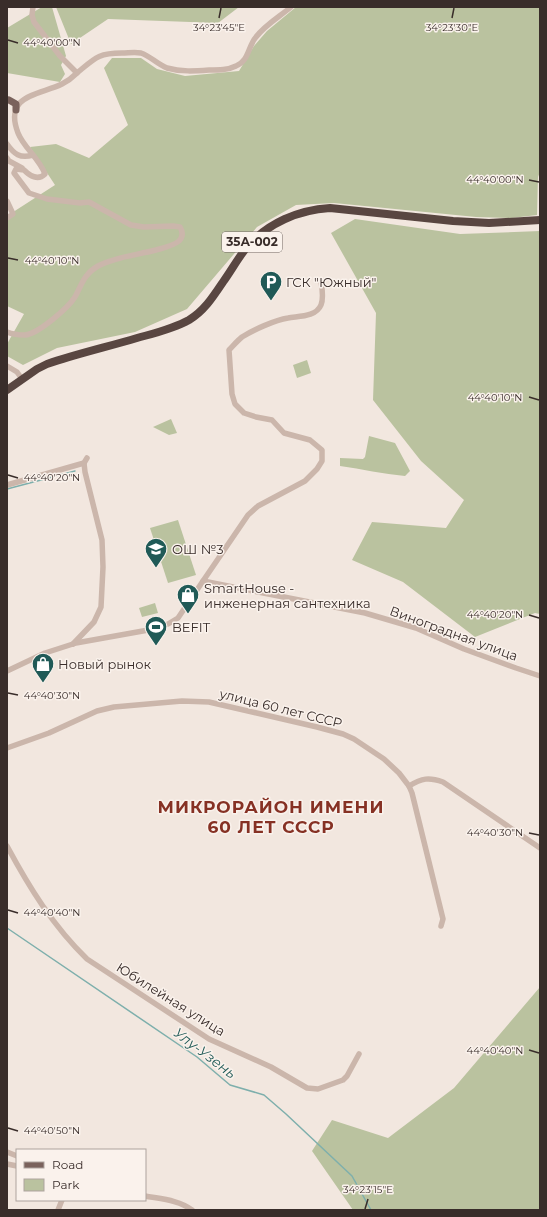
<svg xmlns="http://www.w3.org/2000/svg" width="547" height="1217" font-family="Montserrat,sans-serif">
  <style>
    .green { fill: #bac29f }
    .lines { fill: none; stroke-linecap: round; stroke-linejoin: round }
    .stream { stroke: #7eafac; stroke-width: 1.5 }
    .minor { stroke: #cbb6ab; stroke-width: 5.5 }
    .major { stroke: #7a625c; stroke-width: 7 }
    .highway { stroke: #594641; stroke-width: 8 }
    .ticks { fill: none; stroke: #392d2a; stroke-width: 1.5 }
    .labels { text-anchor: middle; stroke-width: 3; stroke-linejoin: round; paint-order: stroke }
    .shield { fill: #faf2ec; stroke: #736864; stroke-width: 1 }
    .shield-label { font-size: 12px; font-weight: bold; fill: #392d2a }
    .poi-label { font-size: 13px; fill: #392d2a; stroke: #faf2ec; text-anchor: start }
    .street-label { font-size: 13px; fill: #392d2a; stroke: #faf2ec }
    .water-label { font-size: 14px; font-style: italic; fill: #205a57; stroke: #faf2ec }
    .district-label { font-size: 17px; font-weight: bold; letter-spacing: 1px; fill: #863124; stroke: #faf2ec }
    .ticks-label { font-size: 10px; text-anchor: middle; fill: #392d2a; stroke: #faf2ec; stroke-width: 3; stroke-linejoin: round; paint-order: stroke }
  </style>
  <rect width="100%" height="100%" fill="#f2e7df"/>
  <!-- green -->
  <g class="green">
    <path d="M42 7H52L66 56 61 65 65 74 60 82 7 73V28Z"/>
    <path d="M56 7H239L218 23 108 19 71 44Z"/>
    <path d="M296 7H540V172L538 177 537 215 512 218 476 217 334 203 296 205 257 227 187 309 135 332 57 348 23 365 7 356V344L24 314 7 306V216L55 185 30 147 56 144 89 158 128 125 104 68 112 58H141L157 69 185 76 239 71 254 46 267 31Z"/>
    <path d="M355 219 460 234 540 231V614L535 613 475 637 403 582 352 560 372 522 446 528 464 500 421 461 373 400 376 313 331 233Z"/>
    <path d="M307 360 311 373 297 378 293 365Z"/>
    <path d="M171 419 177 433 169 435 153 427Z"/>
    <path d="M369 436 395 443 410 471 405 476C383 474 362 469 340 466V458L363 459 365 457Z"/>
    <path d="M178 520 196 575 168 583 150 528Z"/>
    <path d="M155 603 158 613 142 617 139 608Z"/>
    <path d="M540 987V1210H353L312 1151 332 1120 388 1138 454 1088Z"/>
  </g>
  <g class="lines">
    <!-- stream -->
    <g class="stream">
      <path d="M7 489 75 471"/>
      <path d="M7 928 197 1057 230 1085 264 1095 286 1114 352 1176 371 1210"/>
    </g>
    <!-- minor -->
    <g class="minor">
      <path d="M33 7 32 15 34 22 60 56 77 73C95 58 98 53 122 53 128 53 135 52 141 53 150 56 157 64 167 68 181 72 195 71 209 70 219 70 228 70 236 66 249 61 248 46 256 37 265 25 279 17 291 7"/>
      <path d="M7 144C14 154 20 159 33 155"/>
      <path d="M7 158 9 161 22 168"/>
      <path d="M7 201 13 214 7 218"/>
      <path d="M7 332C12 334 19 335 25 335 38 334 68 308 75 297 82 284 84 274 98 266 115 257 137 255 156 250 163 248 173 246 179 241 183 237 183 232 180 227L173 226 144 227 131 225 89 202 80 203 47 199 29 193 14 173 16 169 24 170C30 176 38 181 45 174 39 158 24 148 18 133 3 94 40 95 62 84 68 81 73 77 77 73"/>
      <path d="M7 366 17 372 22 379"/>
      <path d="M7 485 84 463 87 458"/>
      <path d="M203 581 248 515 258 506 305 481 317 469 322 461V450L310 440 284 433 272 420 256 417 244 413 235 404 232 394 229 350C233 346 237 341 242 337 253 330 275 320 288 318 299 316 316 317 321 305 324 298 322 288 321 281"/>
      <path d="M73 644 94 622 101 607 103 567 102 540 85 472 84 463"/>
      <path d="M7 671 45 653 76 643 154 629 168 624 178 618 203 581 365 613 416 628 464 649 516 668 540 676"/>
      <path d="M7 748 49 733 97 711 114 707 182 701 209 702 317 727 343 734 354 739 384 759 399 773 409 786C422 778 429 777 443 782L540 848"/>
      <path d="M409 786 412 793 443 919 441 926"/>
      <path d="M7 846C29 887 53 926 87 959L209 1039 271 1067 307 1088 318 1089 343 1080 347 1076 359 1054"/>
      <path d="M7 1152 17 1156"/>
      <path d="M7 1164 17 1166"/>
      <path d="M145 1196C161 1199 179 1200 192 1210"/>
      <path d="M58 1210 62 1200"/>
    </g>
    <!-- major -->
    <path class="major" d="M9 100 16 104V110"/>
    <!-- highway -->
    <path class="highway" d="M7 390 37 369 47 364C76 354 107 347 137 338 155 333 173 329 189 320 204 311 213 297 223 282 231 271 238 258 247 247 268 223 298 210 330 208L453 221 489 223 540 220"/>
  </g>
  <!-- ticks -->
  <path class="ticks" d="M219 18 221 8M452 18 454 8M8 40 18 43M529 180 539 182M8 258 18 260M529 397 539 400M8 475 18 478M529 615 539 618M8 693 18 695M529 833 539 835M8 910 18 913M529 1050 539 1053M8 1128 18 1131M365 1209 368 1199"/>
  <!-- icons -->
  <defs>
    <g id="parking-pin" transform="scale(1.15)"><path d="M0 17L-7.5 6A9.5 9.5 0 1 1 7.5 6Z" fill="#205a57" stroke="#faf2ec"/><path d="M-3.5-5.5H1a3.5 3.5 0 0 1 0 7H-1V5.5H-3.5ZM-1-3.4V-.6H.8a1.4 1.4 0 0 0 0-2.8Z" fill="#fff"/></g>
    <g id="school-pin" transform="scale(1.15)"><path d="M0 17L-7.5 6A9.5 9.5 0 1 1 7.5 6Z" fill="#205a57" stroke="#faf2ec"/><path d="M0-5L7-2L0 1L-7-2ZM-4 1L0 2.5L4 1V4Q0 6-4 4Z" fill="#fff"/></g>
    <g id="shop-pin" transform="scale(1.15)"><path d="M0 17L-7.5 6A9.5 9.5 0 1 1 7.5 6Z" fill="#205a57" stroke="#faf2ec"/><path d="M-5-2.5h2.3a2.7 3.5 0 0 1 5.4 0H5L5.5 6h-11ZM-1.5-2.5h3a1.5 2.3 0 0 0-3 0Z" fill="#fff"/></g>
    <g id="stadium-pin" transform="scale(1.15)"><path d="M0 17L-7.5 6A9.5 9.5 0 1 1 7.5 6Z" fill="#205a57" stroke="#faf2ec"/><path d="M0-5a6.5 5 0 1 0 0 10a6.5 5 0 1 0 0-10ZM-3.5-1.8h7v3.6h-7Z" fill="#fff"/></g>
  </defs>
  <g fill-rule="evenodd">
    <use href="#parking-pin" x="271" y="282"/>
    <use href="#school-pin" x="156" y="549"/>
    <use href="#shop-pin" x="188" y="595"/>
    <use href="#stadium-pin" x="156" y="627"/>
    <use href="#shop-pin" x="43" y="664"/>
  </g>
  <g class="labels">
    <!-- shield labels -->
    <rect class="shield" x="222" y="232" width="60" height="20" rx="3"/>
    <g class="shield-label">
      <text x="252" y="246">35А-002</text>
    </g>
    <!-- poi labels -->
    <g class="poi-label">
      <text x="286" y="287">ГСК "Южный"</text>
      <text x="172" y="554">ОШ №3</text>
      <text x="204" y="593">SmartHouse -<tspan x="204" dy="15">инженерная сантехника</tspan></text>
      <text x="172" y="632">BEFIT</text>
      <text x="58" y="669">Новый рынок</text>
    </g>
    <!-- street labels -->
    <g class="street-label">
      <text transform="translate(454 633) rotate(20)" y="5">Виноградная улица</text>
      <text transform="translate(281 708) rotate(14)" y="5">улица 60 лет СССР</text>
      <text transform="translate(171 999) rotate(32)" y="5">Юбилейная улица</text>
    </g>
    <!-- water labels -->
    <g class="water-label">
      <text transform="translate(205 1053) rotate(37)" y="5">Улу-Узень</text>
    </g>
    <!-- district labels -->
    <g class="district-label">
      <text x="271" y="813">МИКРОРАЙОН ИМЕНИ<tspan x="271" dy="20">60 ЛЕТ СССР</tspan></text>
    </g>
  </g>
  <g class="ticks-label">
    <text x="219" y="31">34°23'45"E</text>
    <text x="452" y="31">34°23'30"E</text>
    <text x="52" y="46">44°40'00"N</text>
    <text x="495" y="183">44°40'00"N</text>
    <text x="52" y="264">44°40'10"N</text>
    <text x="495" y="401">44°40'10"N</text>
    <text x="52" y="481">44°40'20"N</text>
    <text x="495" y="618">44°40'20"N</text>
    <text x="52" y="699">44°40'30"N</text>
    <text x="495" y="836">44°40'30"N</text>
    <text x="52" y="916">44°40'40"N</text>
    <text x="495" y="1054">44°40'40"N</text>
    <text x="52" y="1134">44°40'50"N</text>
    <text x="368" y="1193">34°23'15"E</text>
  </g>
  <!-- border -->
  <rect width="547" height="1217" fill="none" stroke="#392d2a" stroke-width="16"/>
  <!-- legend -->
  <rect x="16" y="1149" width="130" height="52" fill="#faf2ec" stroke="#ada39e"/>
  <rect x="24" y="1162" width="20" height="6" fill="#7a625c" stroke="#ada39e"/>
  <text x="52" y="1169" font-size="12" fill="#392d2a">Road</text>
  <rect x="24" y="1179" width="20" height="12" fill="#bac29f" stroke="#ada39e"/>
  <text x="52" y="1189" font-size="12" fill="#392d2a">Park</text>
</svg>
